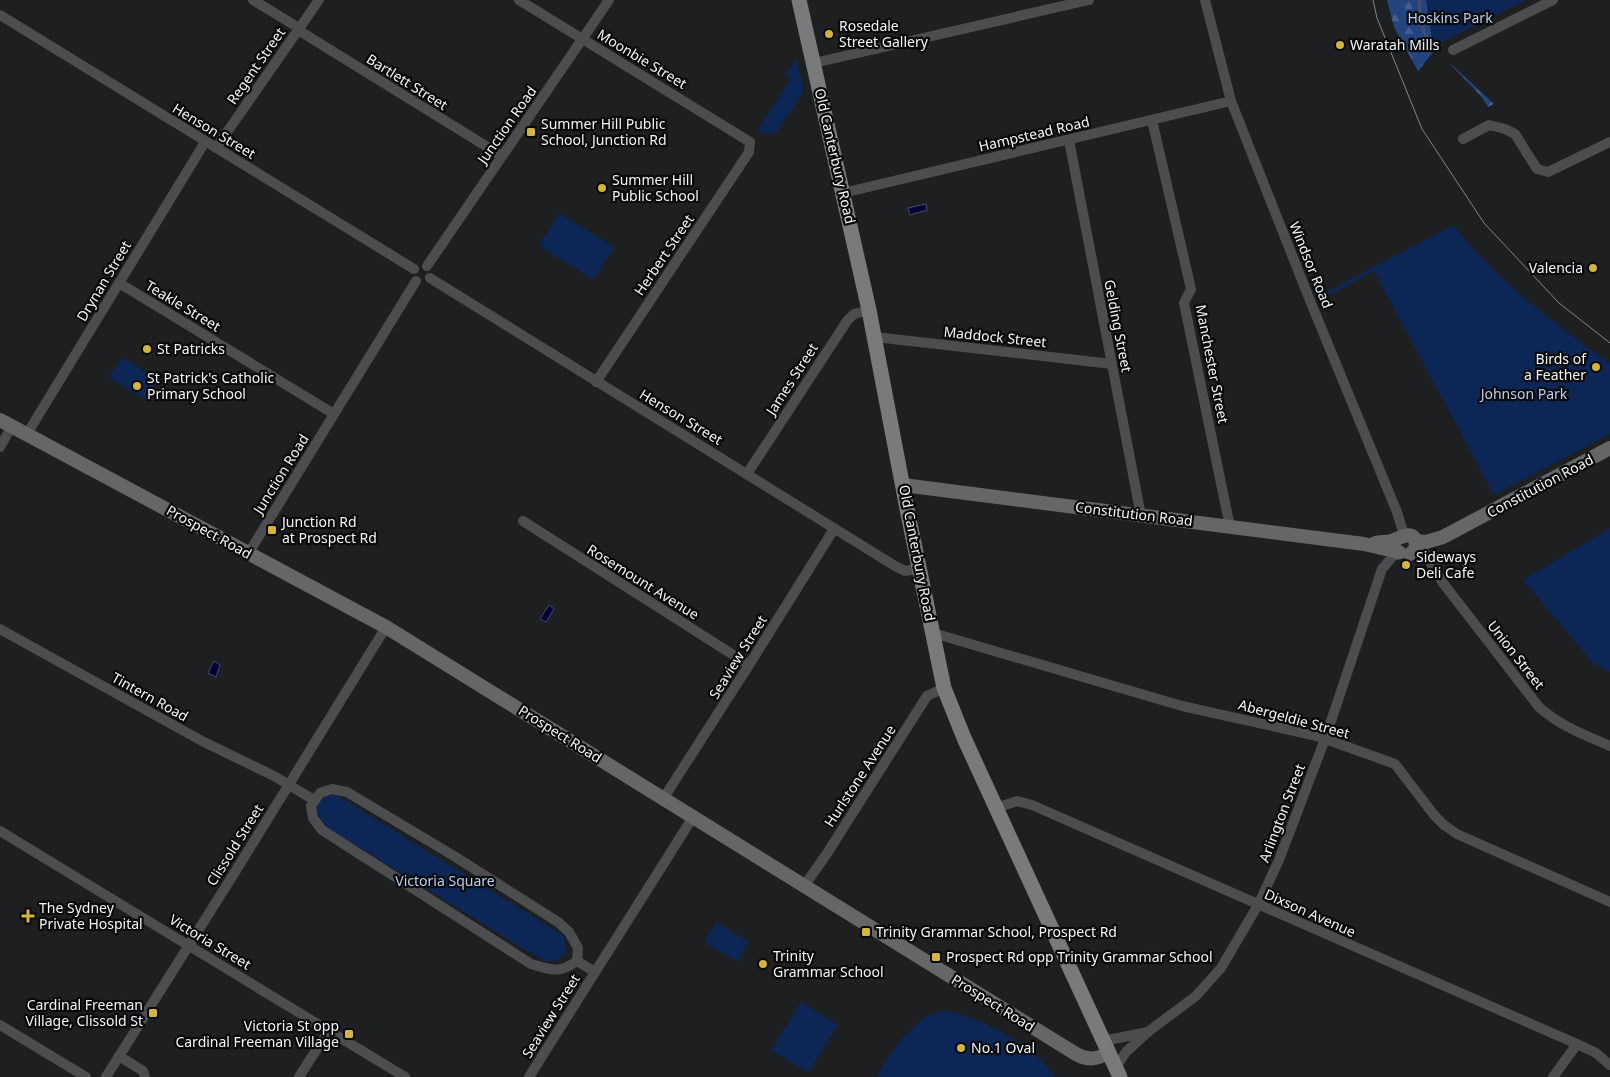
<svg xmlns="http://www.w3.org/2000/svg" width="1610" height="1077" font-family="'Noto Sans',sans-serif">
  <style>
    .green { fill: #0c2755 }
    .forest { fill: url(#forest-firs) }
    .water { fill: #000035; stroke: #494a6f }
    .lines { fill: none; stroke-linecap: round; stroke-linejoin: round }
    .stream { stroke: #494a6f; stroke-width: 3 }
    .street { stroke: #4c4d4e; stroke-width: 10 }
    .secondary { stroke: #656668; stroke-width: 14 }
    .primary { stroke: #797a7c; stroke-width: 15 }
    .tram { stroke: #838486; stroke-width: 1 }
    .poi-dot { fill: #d6b534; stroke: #08090a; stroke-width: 2 }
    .labels { text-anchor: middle; stroke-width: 4.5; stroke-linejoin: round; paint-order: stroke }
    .park-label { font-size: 14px; fill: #b9cef1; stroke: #08090a }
    .poi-label { font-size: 14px; fill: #f4f5f6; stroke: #08090a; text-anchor: start }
    .street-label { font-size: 14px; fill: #f4f5f6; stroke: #08090a }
  </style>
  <defs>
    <pattern id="forest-firs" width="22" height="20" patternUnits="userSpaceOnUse" patternTransform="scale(1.25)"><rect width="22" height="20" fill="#23457f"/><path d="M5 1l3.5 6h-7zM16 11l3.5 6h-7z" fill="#446092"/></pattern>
  </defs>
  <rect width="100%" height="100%" fill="#1e1f21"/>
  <!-- green -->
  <g class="green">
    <path d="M1426 0H1526L1434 46Z"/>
    <path d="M796 59 804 91 776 133 763 134 757 131 791 79 785 75Z"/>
    <path d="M559 213 614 247 594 280 539 246Z"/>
    <path d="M1454 225C1463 239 1475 250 1486 262 1524 301 1566 332 1610 364V434L1494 495 1374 271 1324 298 1322 294Z"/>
    <path d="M122 357 158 380 145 400 109 377Z"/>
    <path d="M1610 528V672L1593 663 1523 580Z"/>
    <path d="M328 795H336L343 799 561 934 565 940V953L556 961H543L328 828C317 817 312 805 328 795Z"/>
    <path d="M716 922 749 942 737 962 704 942Z"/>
    <path d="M801 1002 838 1025 808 1073 771 1050Z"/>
    <path d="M945 1010C986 1021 1030 1042 1055 1077H877L887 1059 903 1037 926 1016Z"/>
  </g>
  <!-- forest -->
  <g class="forest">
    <path d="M1387 0H1426L1434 51 1418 71 1394 27Z"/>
    <path d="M1451 65H1452L1494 104 1488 107 1481 96Z"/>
  </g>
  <!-- water -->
  <g class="water">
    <path d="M926 204 927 210 910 215 908 208Z"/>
    <path d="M549 605 554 609 546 622 540 619Z"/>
    <path d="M214 661 220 665 216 677 208 673Z"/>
  </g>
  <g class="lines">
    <!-- stream -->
    <path class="stream" d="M1419 0 1421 20 1428 45"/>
    <!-- street -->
    <g class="street">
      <path d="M253 0 299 28"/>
      <path d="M519 0 750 142 749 152 596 382"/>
      <path d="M1205 0 1231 101 1311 303 1397 512 1404 535"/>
      <path d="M0 15 414 269"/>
      <path d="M298 30 502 156"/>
      <path d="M1453 50 1553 0"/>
      <path d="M814 63 1089 0"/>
      <path d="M1152 120 1191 289 1184 303 1230 527"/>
      <path d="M1463 139 1489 125 1505 129 1515 134 1537 169 1548 172 1610 142"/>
      <path d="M1069 140 1141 516"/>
      <path d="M216 148 319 0"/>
      <path d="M843 193 1231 101"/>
      <path d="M427 266 609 0"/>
      <path d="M430 278 895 566 905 571 920 568"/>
      <path d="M119 283 334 414"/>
      <path d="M875 337 1112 364"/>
      <path d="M27 434 205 142"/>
      <path d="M0 447 12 426"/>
      <path d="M747 474 847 321 854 314 869 310"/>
      <path d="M523 521 749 665"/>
      <path d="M1424 552 1443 583 1539 707C1560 726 1585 735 1610 746"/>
      <path d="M248 554 416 281"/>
      <path d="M0 629 202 741 274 776 314 800"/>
      <path d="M933 633 1182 706 1317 736 1395 764 1434 815 1444 825 1457 834 1610 902"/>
      <path d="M332 789 347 792 454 856 558 922 569 932 578 948 577 961C559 974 552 970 531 964L322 830 313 818 311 806 320 793Z"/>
      <path d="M663 799 749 665 834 529"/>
      <path d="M996 808 1017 801 1032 805 1577 1044 1596 1053 1610 1065"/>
      <path d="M0 831 405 1077"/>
      <path d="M804 886 826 855 927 696 944 688"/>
      <path d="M577 961 595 972"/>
      <path d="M0 1025 86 1077"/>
      <path d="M1103 1041 1148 1032"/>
      <path d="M119 1056 143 1071 145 1077"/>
      <path d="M1116 1067 1126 1052 1149 1031 1196 996 1221 968 1258 905 1279 860 1325 739 1382 569 1393 556 1401 554"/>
      <path d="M106 1077 235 872 386 627"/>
      <path d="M299 1077 329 1030"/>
      <path d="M529 1077 693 817"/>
      <path d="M1553 1077 1577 1044"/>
    </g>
    <!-- secondary -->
    <g class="secondary">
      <path d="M0 420 386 627 1076 1054C1089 1061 1096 1059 1109 1053"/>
      <path d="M903 485 1364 544 1399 552"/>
      <path d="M1415 541 1426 542 1443 537 1610 448"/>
      <path d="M1375 543C1380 542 1386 542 1391 541 1399 539 1413 528 1416 543 1417 548 1414 551 1410 554"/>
    </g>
    <!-- primary -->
    <path class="primary" d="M799 0 869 310 908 514 944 688 964 738 1120 1077"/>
    <!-- tram -->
    <path class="tram" d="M1373 0 1377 18 1422 129 1484 223 1559 303 1610 343"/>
  </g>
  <!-- markers -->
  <g class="poi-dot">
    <circle cx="829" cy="34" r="5"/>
    <circle cx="1340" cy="45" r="5"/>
    <rect x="526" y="127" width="10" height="10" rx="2.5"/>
    <circle cx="602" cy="188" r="5"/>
    <circle cx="1593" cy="268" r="5"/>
    <circle cx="147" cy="349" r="5"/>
    <circle cx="1596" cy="367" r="5"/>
    <circle cx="137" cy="386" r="5"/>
    <rect x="267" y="525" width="10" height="10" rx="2.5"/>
    <circle cx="1406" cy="565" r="5"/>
    <path d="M25.5 908.5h5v5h5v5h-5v5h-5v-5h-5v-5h5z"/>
    <rect x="861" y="927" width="10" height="10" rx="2.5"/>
    <rect x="931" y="952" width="10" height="10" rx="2.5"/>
    <circle cx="763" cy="964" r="5"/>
    <rect x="148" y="1008" width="10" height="10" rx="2.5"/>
    <rect x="344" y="1029" width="10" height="10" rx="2.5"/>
    <circle cx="961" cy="1048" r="5"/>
  </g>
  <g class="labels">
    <!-- park labels -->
    <g class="park-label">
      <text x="1450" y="23">Hoskins Park</text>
      <text x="1524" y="399">Johnson Park</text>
      <text x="445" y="886">Victoria Square</text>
    </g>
    <!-- poi labels -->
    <g class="poi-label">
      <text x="839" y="31">Rosedale<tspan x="839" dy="16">Street Gallery</tspan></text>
      <text x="1350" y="50">Waratah Mills</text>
      <text x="541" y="129">Summer Hill Public<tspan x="541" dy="16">School, Junction Rd</tspan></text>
      <text x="612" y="185">Summer Hill<tspan x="612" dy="16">Public School</tspan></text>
      <text x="1583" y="273" text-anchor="end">Valencia</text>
      <text x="157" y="354">St Patricks</text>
      <text x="1586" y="364" text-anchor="end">Birds of<tspan x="1586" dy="16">a Feather</tspan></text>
      <text x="147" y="383">St Patrick's Catholic<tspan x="147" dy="16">Primary School</tspan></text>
      <text x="282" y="527">Junction Rd<tspan x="282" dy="16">at Prospect Rd</tspan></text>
      <text x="1416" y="562">Sideways<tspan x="1416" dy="16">Deli Cafe</tspan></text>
      <text x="39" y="913">The Sydney<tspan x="39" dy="16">Private Hospital</tspan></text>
      <text x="876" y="937">Trinity Grammar School, Prospect Rd</text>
      <text x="773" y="961">Trinity<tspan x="773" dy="16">Grammar School</tspan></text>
      <text x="946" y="962">Prospect Rd opp Trinity Grammar School</text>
      <text x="143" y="1010" text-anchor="end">Cardinal Freeman<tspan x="143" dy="16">Village, Clissold St</tspan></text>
      <text x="339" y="1031" text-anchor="end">Victoria St opp<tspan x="339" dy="16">Cardinal Freeman Village</tspan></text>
      <text x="971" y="1053">No.1 Oval</text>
    </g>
    <!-- street labels -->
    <g class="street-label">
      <text transform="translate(642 59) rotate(31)" y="5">Moonbie Street</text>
      <text transform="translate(256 66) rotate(-55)" y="5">Regent Street</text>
      <text transform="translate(407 82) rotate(32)" y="5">Bartlett Street</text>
      <text transform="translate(507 125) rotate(-55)" y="5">Junction Road</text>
      <text transform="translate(214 131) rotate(31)" y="5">Henson Street</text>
      <text transform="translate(1034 134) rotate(-13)" y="5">Hampstead Road</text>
      <text transform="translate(835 156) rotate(77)" y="5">Old Canterbury Road</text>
      <text transform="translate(664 255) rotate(-56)" y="5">Herbert Street</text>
      <text transform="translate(1311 265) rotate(68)" y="5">Windsor Road</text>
      <text transform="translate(104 281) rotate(-59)" y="5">Drynan Street</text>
      <text transform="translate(183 306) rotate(31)" y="5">Teakle Street</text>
      <text transform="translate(1118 326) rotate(79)" y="5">Gelding Street</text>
      <text transform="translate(995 337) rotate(6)" y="5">Maddock Street</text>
      <text transform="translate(1212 364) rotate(79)" y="5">Manchester Street</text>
      <text transform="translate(792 379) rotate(-57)" y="5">James Street</text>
      <text transform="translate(681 417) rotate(31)" y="5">Henson Street</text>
      <text transform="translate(281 474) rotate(-58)" y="5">Junction Road</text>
      <text transform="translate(1540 486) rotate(-28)" y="5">Constitution Road</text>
      <text transform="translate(1134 514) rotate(7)" y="5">Constitution Road</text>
      <text transform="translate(209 532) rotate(29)" y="5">Prospect Road</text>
      <text transform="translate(917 553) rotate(79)" y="5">Old Canterbury Road</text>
      <text transform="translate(643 582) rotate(32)" y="5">Rosemount Avenue</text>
      <text transform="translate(1516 655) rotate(52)" y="5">Union Street</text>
      <text transform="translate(738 657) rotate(-58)" y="5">Seaview Street</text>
      <text transform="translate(150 697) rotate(29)" y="5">Tintern Road</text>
      <text transform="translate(1294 719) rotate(15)" y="5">Abergeldie Street</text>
      <text transform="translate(560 734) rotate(32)" y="5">Prospect Road</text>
      <text transform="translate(860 776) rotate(-57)" y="5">Hurlstone Avenue</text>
      <text transform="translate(1282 813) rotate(-69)" y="5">Arlington Street</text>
      <text transform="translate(235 845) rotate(-58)" y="5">Clissold Street</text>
      <text transform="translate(1310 913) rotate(24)" y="5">Dixson Avenue</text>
      <text transform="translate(210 942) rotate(31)" y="5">Victoria Street</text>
      <text transform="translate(993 1003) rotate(32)" y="5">Prospect Road</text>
      <text transform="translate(551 1016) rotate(-58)" y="5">Seaview Street</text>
    </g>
  </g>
</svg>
